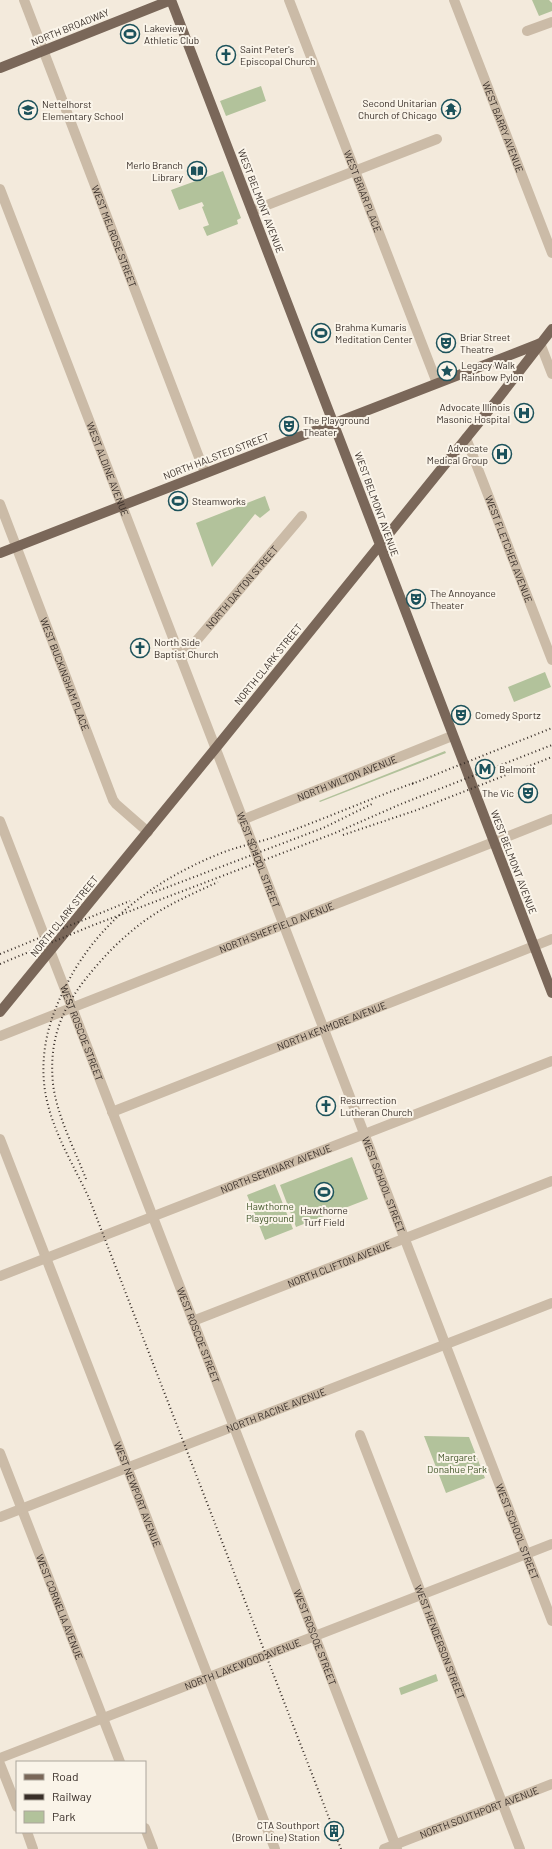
<svg xmlns="http://www.w3.org/2000/svg" width="552" height="1849" font-family="Barlow,sans-serif">
<style>
.green{fill:#b2c29b}
.lines{fill:none;stroke-linecap:round;stroke-linejoin:round}
.minor{stroke:#cbbba7;stroke-width:10}
.major{stroke:#7a6759;stroke-width:10}
.rail{stroke:#382e28;stroke-width:2;stroke-dasharray:1 3;stroke-linecap:butt}
.labels{text-anchor:middle;dominant-baseline:central;stroke-width:4;stroke-linejoin:round;paint-order:stroke}
.street-label{font-size:10px;fill:#382e28;stroke:#faf4e9}
.poi-label{font-size:10px;fill:#382e28;stroke:#faf4e9;text-anchor:start}
.park-label{font-size:10px;fill:#43572b;stroke:#faf4e9}
</style>
<rect width="100%" height="100%" fill="#f3eadc"/>
<path class="green" d="M532,0H549L552,3V11L539,16Z
M261,86L266,101L226,116L220,101Z
M223,171L241,218L237,220L238,224L207,236L203,227L209,225L202,207L204,206L202,202L179,210L171,190Z
M265,496L270,510L260,518L255,514L212,567L196,523Z
M545,672L551,687L514,702L508,687Z
M445,751L446,753L320,802L319,801Z
M352,1157L368,1199L296,1227L280,1185Z
M275,1184L293,1229L265,1240L247,1195Z
M424,1436L469,1437L485,1478L446,1493Z
M436,1674L438,1681L401,1695L399,1688Z"/>
<g class="lines">
<g class="minor">
<path id="s1" d="M24,0L205,473"/>
<path id="s2" d="M289,0L437,383"/>
<path id="s3" d="M454,0L552,253"/>
<path d="M527,31L552,22"/>
<path id="s4" d="M0,189L552,1621"/>
<path d="M252,211L437,139"/>
<path d="M540,343L552,374"/>
<path id="s5" d="M466,438L552,660"/>
<path id="s6" d="M0,504L113,800L116,804L148,832"/>
<path id="s7" d="M181,659L302,516"/>
<path id="s8" d="M242,820L452,736"/>
<path id="s9" d="M0,821L397,1849"/>
<path id="s10" d="M0,1036L552,819"/>
<path id="s11" d="M112,1112L552,939"/>
<path id="s12" d="M0,1139L275,1849"/>
<path id="s13" d="M0,1276L552,1061"/>
<path id="s14" d="M193,1321L552,1181"/>
<path id="s15" d="M360,1435L520,1849"/>
<path id="s16" d="M0,1453L120,1762"/>
<path id="s17" d="M0,1517L552,1303"/>
<path id="s18" d="M0,1758L552,1544"/>
<path d="M0,1764L17,1807"/>
<path d="M145,1828L153,1849"/>
<path d="M27,1832L33,1849"/>
<path id="s19" d="M384,1849L552,1784"/>
</g>
<path class="major" d="M171,0L552,993
M0,68L171,0
M0,553L541,343
M0,1012L215,749L497,400L552,329"/>
<path class="rail" d="M412,784L552,728
M343,835L417,810L552,757
M152,893L323,828L372,804
M0,954L130,901
M0,964L91,926L335,833L401,804L552,745
M86,1179C74,1148 57,1116 53,1084C48,1033 66,1000 99,963C112,948 127,934 143,922C166,905 192,894 218,882
M341,1849L89,1198C73,1164 51,1129 45,1091C40,1057 47,1025 62,994C93,926 150,882 219,854C238,846 258,843 277,836C324,819 370,799 416,782"/>
</g>
<defs>
<symbol id="stadium-ring" viewBox="-11 -11 22 22"><circle r="9.5" fill="#faf4e9" stroke="#1c525b" stroke-width="1.5"/><path d="M0-5a6.5 5 0 1 0 0 10a6.5 5 0 1 0 0-10ZM-3.5-1.8h7v3.6h-7Z" fill="#1c525b"/></symbol>
<symbol id="church-ring" viewBox="-11 -11 22 22"><circle r="9.5" fill="#faf4e9" stroke="#1c525b" stroke-width="1.5"/><path d="M-1.2-6h2.4v3.5h3.3v2.4h-3.3V6h-2.4V-.1h-3.3v-2.4h3.3Z" fill="#1c525b"/></symbol>
<symbol id="temple-ring" viewBox="-11 -11 22 22"><circle r="9.5" fill="#faf4e9" stroke="#1c525b" stroke-width="1.5"/><path d="M0-6L5-2H3V0L6.5 2.5H4V6H1.5V3h-3V6H-4V2.5H-6.5L-3 0V-2H-5Z" fill="#1c525b"/></symbol>
<symbol id="school-ring" viewBox="-11 -11 22 22"><circle r="9.5" fill="#faf4e9" stroke="#1c525b" stroke-width="1.5"/><path d="M0-5L7-2L0 1L-7-2ZM-4 1L0 2.5L4 1V4Q0 6-4 4Z" fill="#1c525b"/></symbol>
<symbol id="library-ring" viewBox="-11 -11 22 22"><circle r="9.5" fill="#faf4e9" stroke="#1c525b" stroke-width="1.5"/><path d="M-6-4Q-3-5.5-.7-3.5V5Q-3 3-6 4ZM6-4Q3-5.5 .7-3.5V5Q3 3 6 4Z" fill="#1c525b"/></symbol>
<symbol id="theatre-ring" viewBox="-11 -11 22 22"><circle r="9.5" fill="#faf4e9" stroke="#1c525b" stroke-width="1.5"/><path d="M-5-5.5Q0-4 5-5.5V0Q5 5 0 6Q-5 5-5 0ZM-3.3-2.5H-1v1.5H-3.3ZM1-2.5H3.3v1.5H1ZM-2.8 1Q0 5.5 2.8 1Z" fill="#1c525b"/></symbol>
<symbol id="sight-ring" viewBox="-11 -11 22 22"><circle r="9.5" fill="#faf4e9" stroke="#1c525b" stroke-width="1.5"/><path d="M0-6L1.8-2.2L6-1.7L2.9 1.2L3.7 5.4L0 3.3L-3.7 5.4L-2.9 1.2L-6-1.7L-1.8-2.2Z" fill="#1c525b"/></symbol>
<symbol id="hospital-ring" viewBox="-11 -11 22 22"><circle r="9.5" fill="#faf4e9" stroke="#1c525b" stroke-width="1.5"/><path d="M-5-5h3v3.5h4V-5h3V5h-3V1.5h-4V5h-3Z" fill="#1c525b"/></symbol>
<symbol id="metro-ring" viewBox="-11 -11 22 22"><circle r="9.5" fill="#faf4e9" stroke="#1c525b" stroke-width="1.5"/><path d="M-5.5 5V-5H-3L0 0L3-5H5.5V5H3V-.5L0 4L-3-.5V5Z" fill="#1c525b"/></symbol>
<symbol id="building-ring" viewBox="-11 -11 22 22"><circle r="9.5" fill="#faf4e9" stroke="#1c525b" stroke-width="1.5"/><path d="M-4-6H4V6H1V3H-1V6H-4ZM-2.5-4.3h1.7v1.8h-1.7ZM.8-4.3h1.7v1.8H.8ZM-2.5-1h1.7V.8h-1.7ZM.8-1h1.7V.8H.8Z" fill="#1c525b"/></symbol>
</defs>
<g fill-rule="evenodd">
<use href="#stadium-ring" x="119" y="23" width="22" height="22"/>
<use href="#church-ring" x="215" y="44" width="22" height="22"/>
<use href="#temple-ring" x="440" y="98" width="22" height="22"/>
<use href="#school-ring" x="17" y="99" width="22" height="22"/>
<use href="#library-ring" x="186" y="160" width="22" height="22"/>
<use href="#stadium-ring" x="310" y="322" width="22" height="22"/>
<use href="#theatre-ring" x="435" y="332" width="22" height="22"/>
<use href="#sight-ring" x="436" y="360" width="22" height="22"/>
<use href="#hospital-ring" x="513" y="402" width="22" height="22"/>
<use href="#theatre-ring" x="278" y="415" width="22" height="22"/>
<use href="#hospital-ring" x="491" y="443" width="22" height="22"/>
<use href="#stadium-ring" x="167" y="490" width="22" height="22"/>
<use href="#theatre-ring" x="405" y="588" width="22" height="22"/>
<use href="#church-ring" x="129" y="637" width="22" height="22"/>
<use href="#theatre-ring" x="450" y="704" width="22" height="22"/>
<use href="#metro-ring" x="474" y="758" width="22" height="22"/>
<use href="#theatre-ring" x="517" y="782" width="22" height="22"/>
<use href="#church-ring" x="315" y="1095" width="22" height="22"/>
<use href="#stadium-ring" x="313" y="1181" width="22" height="22"/>
<use href="#building-ring" x="323" y="1820" width="22" height="22"/>
</g>
<g class="labels">
<g class="street-label">
<text transform="translate(70 27) rotate(-22)">NORTH BROADWAY</text>
<text stroke="none"><textPath href="#s3" startOffset="136">WEST BARRY AVENUE</textPath></text>
<text stroke="none"><textPath href="#s2" startOffset="205">WEST BRIAR PLACE</textPath></text>
<text transform="translate(261 201) rotate(69)">WEST BELMONT AVENUE</text>
<text stroke="none"><textPath href="#s1" startOffset="253">WEST MELROSE STREET</textPath></text>
<text transform="translate(216 456) rotate(-21)">NORTH HALSTED STREET</text>
<text stroke="none"><textPath href="#s4" startOffset="300">WEST ALDINE AVENUE</textPath></text>
<text transform="translate(377 504) rotate(70)">WEST BELMONT AVENUE</text>
<text stroke="none"><textPath href="#s5" startOffset="119">WEST FLETCHER AVENUE</textPath></text>
<text stroke="none"><textPath href="#s7" startOffset="94">NORTH DAYTON STREET</textPath></text>
<text transform="translate(268 664) rotate(-51)">NORTH CLARK STREET</text>
<text stroke="none"><textPath href="#s6" startOffset="182">WEST BUCKINGHAM PLACE</textPath></text>
<text stroke="none"><textPath href="#s8" startOffset="113">NORTH WILTON AVENUE</textPath></text>
<text stroke="none"><textPath href="#s4" startOffset="719">WEST SCHOOL STREET</textPath></text>
<text transform="translate(514 862) rotate(69)">WEST BELMONT AVENUE</text>
<text transform="translate(64 916) rotate(-51)">NORTH CLARK STREET</text>
<text stroke="none"><textPath href="#s10" startOffset="297">NORTH SHEFFIELD AVENUE</textPath></text>
<text stroke="none"><textPath href="#s11" startOffset="236">NORTH KENMORE AVENUE</textPath></text>
<text stroke="none"><textPath href="#s9" startOffset="227">WEST ROSCOE STREET</textPath></text>
<text stroke="none"><textPath href="#s13" startOffset="296">NORTH SEMINARY AVENUE</textPath></text>
<text stroke="none"><textPath href="#s4" startOffset="1067">WEST SCHOOL STREET</textPath></text>
<text stroke="none"><textPath href="#s14" startOffset="157">NORTH CLIFTON AVENUE</textPath></text>
<text stroke="none"><textPath href="#s9" startOffset="551">WEST ROSCOE STREET</textPath></text>
<text stroke="none"><textPath href="#s17" startOffset="296">NORTH RACINE AVENUE</textPath></text>
<text stroke="none"><textPath href="#s12" startOffset="381">WEST NEWPORT AVENUE</textPath></text>
<text stroke="none"><textPath href="#s4" startOffset="1439">WEST SCHOOL STREET</textPath></text>
<text stroke="none"><textPath href="#s16" startOffset="165">WEST CORNELIA AVENUE</textPath></text>
<text stroke="none"><textPath href="#s9" startOffset="875">WEST ROSCOE STREET</textPath></text>
<text stroke="none"><textPath href="#s15" startOffset="222">WEST HENDERSON STREET</textPath></text>
<text stroke="none"><textPath href="#s18" startOffset="260">NORTH LAKEWOOD AVENUE</textPath></text>
<text stroke="none"><textPath href="#s19" startOffset="102">NORTH SOUTHPORT AVENUE</textPath></text>
</g>
<g class="poi-label">
<text x="144" y="28">Lakeview<tspan x="144" dy="12">Athletic Club</tspan></text>
<text x="240" y="49">Saint Peter's<tspan x="240" dy="12">Episcopal Church</tspan></text>
<text x="437" y="103" text-anchor="end">Second Unitarian<tspan x="437" dy="12">Church of Chicago</tspan></text>
<text x="42" y="104">Nettelhorst<tspan x="42" dy="12">Elementary School</tspan></text>
<text x="183" y="165" text-anchor="end">Merlo Branch<tspan x="183" dy="12">Library</tspan></text>
<text x="335" y="327">Brahma Kumaris<tspan x="335" dy="12">Meditation Center</tspan></text>
<text x="460" y="337">Briar Street<tspan x="460" dy="12">Theatre</tspan></text>
<text x="461" y="365">Legacy Walk<tspan x="461" dy="12">Rainbow Pylon</tspan></text>
<text x="510" y="407" text-anchor="end">Advocate Illinois<tspan x="510" dy="12">Masonic Hospital</tspan></text>
<text x="303" y="420">The Playground<tspan x="303" dy="12">Theater</tspan></text>
<text x="488" y="448" text-anchor="end">Advocate<tspan x="488" dy="12">Medical Group</tspan></text>
<text x="192" y="501">Steamworks</text>
<text x="430" y="593">The Annoyance<tspan x="430" dy="12">Theater</tspan></text>
<text x="154" y="642">North Side<tspan x="154" dy="12">Baptist Church</tspan></text>
<text x="475" y="715">Comedy Sportz</text>
<text x="499" y="769">Belmont</text>
<text x="514" y="793" text-anchor="end">The Vic</text>
<text x="340" y="1100">Resurrection<tspan x="340" dy="12">Lutheran Church</tspan></text>
<text x="324" y="1210" text-anchor="middle">Hawthorne<tspan x="324" dy="12">Turf Field</tspan></text>
<text x="320" y="1825" text-anchor="end">CTA Southport<tspan x="320" dy="12">(Brown Line) Station</tspan></text>
</g>
<g class="park-label">
<text x="270" y="1206">Hawthorne<tspan x="270" dy="12">Playground</tspan></text>
<text x="457" y="1457">Margaret<tspan x="457" dy="12">Donahue Park</tspan></text>
</g>
</g>
<rect x="16" y="1761" width="130" height="72" fill="#faf4e9" stroke="#aca59c"/>
<rect x="24" y="1774" width="20" height="6" fill="#7a6759" stroke="#aca59c"/>
<text x="52" y="1781" font-size="12" fill="#382e28">Road</text>
<rect x="24" y="1794" width="20" height="6" fill="#382e28" stroke="#aca59c"/>
<text x="52" y="1801" font-size="12" fill="#382e28">Railway</text>
<rect x="24" y="1811" width="20" height="12" fill="#b2c29b" stroke="#aca59c"/>
<text x="52" y="1821" font-size="12" fill="#382e28">Park</text>
</svg>
